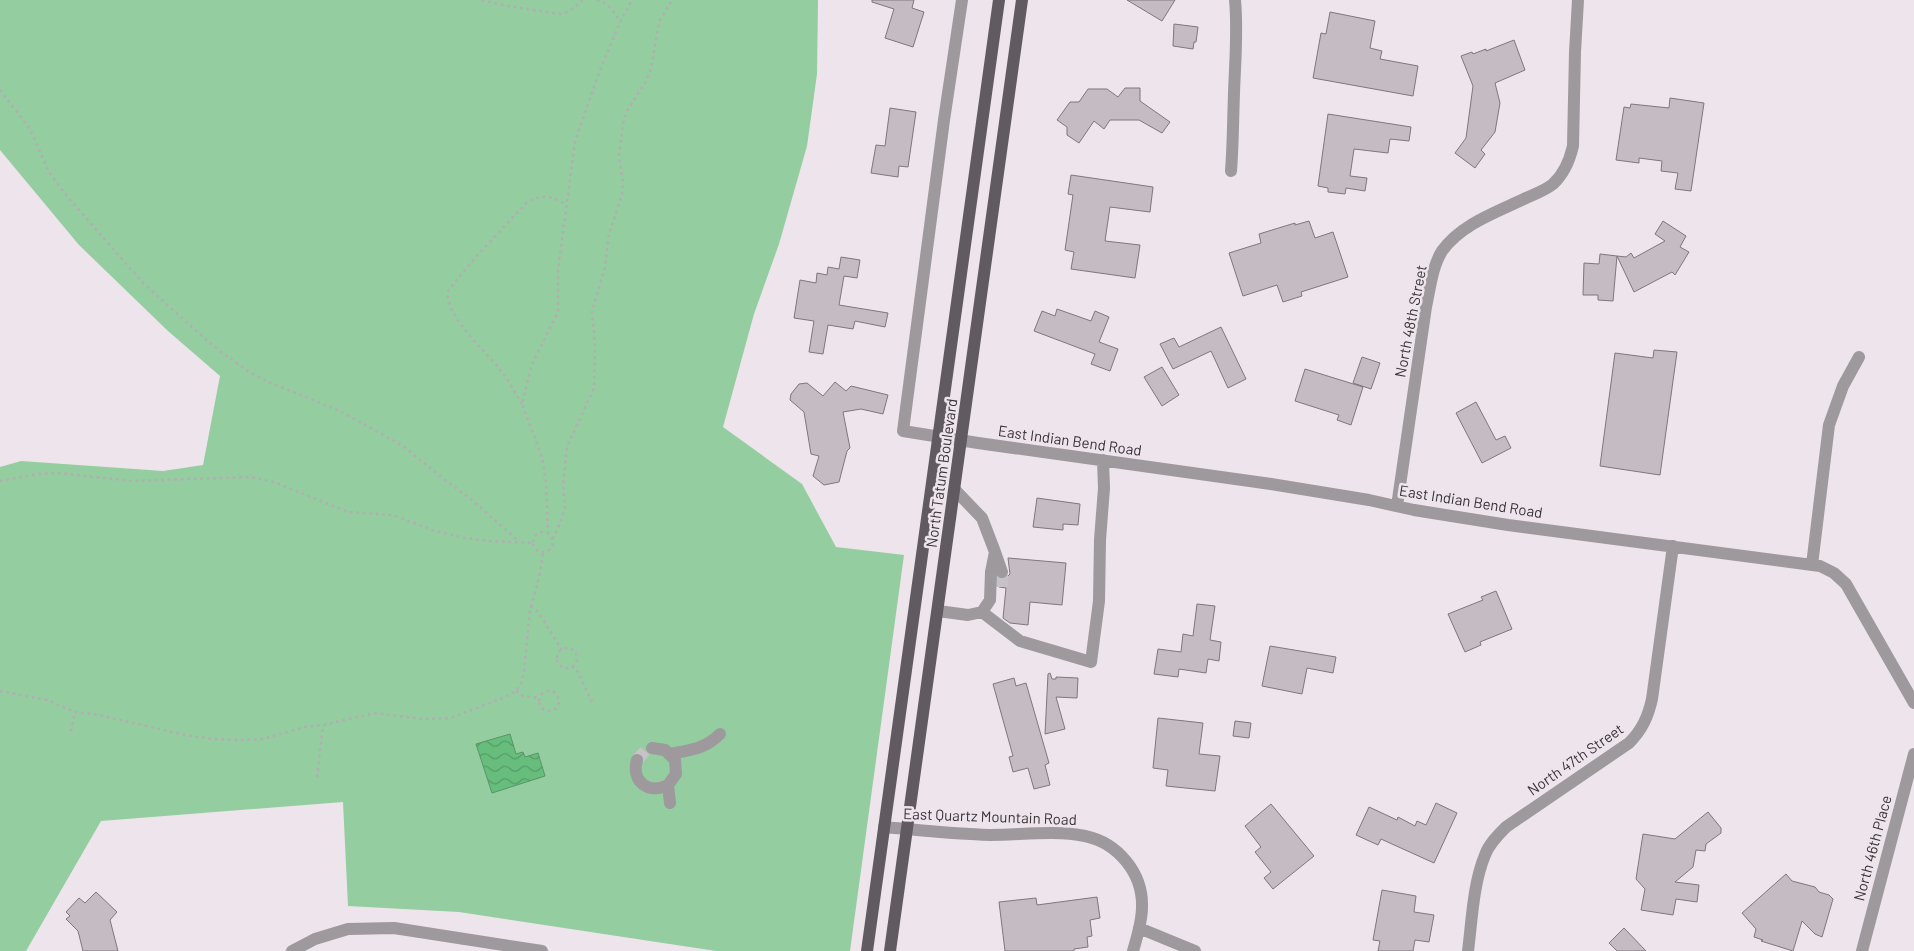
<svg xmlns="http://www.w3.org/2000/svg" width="1914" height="951" font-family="Barlow,sans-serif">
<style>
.grass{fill:#94cd9f}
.water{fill:url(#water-waves);stroke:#599467}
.building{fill:#c5bcc3;stroke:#7f777d}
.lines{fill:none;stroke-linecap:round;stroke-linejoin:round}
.minor-tunnel{stroke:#c9c1c8;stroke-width:12;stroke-dasharray:12 6;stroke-linecap:butt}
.path{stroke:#b4acb3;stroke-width:2.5;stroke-dasharray:2.5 4;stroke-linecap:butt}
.minor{stroke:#9d999d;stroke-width:12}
.major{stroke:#615a60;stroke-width:12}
.labels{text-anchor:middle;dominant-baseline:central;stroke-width:5;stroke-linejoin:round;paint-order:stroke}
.street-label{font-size:15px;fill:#373336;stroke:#ede4ec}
</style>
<defs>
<pattern id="water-waves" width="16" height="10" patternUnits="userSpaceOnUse" patternTransform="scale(1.25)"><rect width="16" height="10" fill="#67be7c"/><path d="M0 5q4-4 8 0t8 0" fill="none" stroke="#569b66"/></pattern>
</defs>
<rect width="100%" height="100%" fill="#ede4ec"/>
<path class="grass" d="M0,0H818L817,74L807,146L779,244L754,314L723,427L802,484L836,547L904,555L850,951H716L459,912L348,906L343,802L101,821L26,951H0V467L21,461L163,471L203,465L220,376L168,331L79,245L0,150Z"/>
<path class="water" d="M510,734L516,754L523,752L525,757L538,753L545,776L492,793L476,744Z"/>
<path class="building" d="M872,0H914L912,8L924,12L913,47L885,38L894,9L872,2Z
M1127,0H1175L1162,21Z
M1330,12L1375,21L1370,48L1382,51L1380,59L1418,66L1413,96L1313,78L1321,33L1326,34Z
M1174,24L1198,27L1196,42H1194L1193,49L1173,46Z
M1514,40L1525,70L1495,83L1500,103L1495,132L1481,150L1485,154L1475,168L1455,153L1466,138L1473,86L1461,56L1472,52L1473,54L1486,49V51Z
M1125,88H1140V101L1170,122L1162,133L1139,120H1110L1104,129L1094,121L1079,143L1067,135V127L1057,120L1070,102H1079L1088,89H1107L1118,97Z
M1670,98L1704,103L1691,191L1675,189L1678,173L1661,171L1662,161L1639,158V163L1616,160L1624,107L1630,108L1631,104L1669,108Z
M890,108L916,112L908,167L899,166L898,177L871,173L876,145L885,146Z
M1328,114L1411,127L1409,141L1390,139L1388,153L1354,149L1350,176L1367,178L1365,191L1346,188L1345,194L1328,192V188L1318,186Z
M1071,175L1153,187L1150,212L1110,207L1105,241L1140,245L1135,278L1071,269L1074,252L1065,250L1073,195L1068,194Z
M1309,221L1315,238L1333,232L1348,277L1301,292L1302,296L1283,302L1277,285L1243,296L1229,253L1261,243L1259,234L1295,223V225Z
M1663,221L1686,236L1680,247L1689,252L1675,275L1672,272L1634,292L1617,256L1626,257L1631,253L1634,258L1665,241L1655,234Z
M1600,254L1617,256L1613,301L1598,300V295H1583L1584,263L1599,264Z
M841,257L860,260L857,278L844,276L839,305L888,313L885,327L855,321L853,329L828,325L823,354L809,352L814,321L794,318L800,280L816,283L817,273L827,275L828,267L839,269Z
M1057,309L1091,321L1095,311L1109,317L1099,342L1118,349L1110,371L1091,364L1095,354L1034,331L1042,311L1055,316Z
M1221,327L1246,379L1228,388L1211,351L1173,369L1160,344L1174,338L1179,347Z
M1654,350L1677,352L1660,475L1600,466L1615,353L1653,358Z
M1362,357L1380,363L1371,389L1353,383Z
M1162,367L1179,395L1162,406L1144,377Z
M1305,369L1363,387L1351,425L1337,420L1339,415L1295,401Z
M835,382L846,391L851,386L888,395L883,414L861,409L843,412L850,448L847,451L839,482L824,485L813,476L819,456L811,454L804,412L790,400L791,394L799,384L807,383L823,396Z
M1476,402L1496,440L1505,436L1511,448L1482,463L1456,413Z
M1037,498L1080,504L1078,525L1063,524V530L1033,527Z
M1008,558L1066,563L1062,605L1030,602L1028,625L1010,623L1003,618L1006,588L999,587V579H1005L1010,574Z
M1496,591L1512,629L1480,642L1481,645L1465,652L1448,614L1483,600L1481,597Z
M1197,604L1215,606L1210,640L1221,642L1219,661L1208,659L1206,673L1179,669L1178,677L1154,674L1158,649L1181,652L1183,634L1193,636Z
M1270,646L1336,657L1333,673L1307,668L1302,694L1262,686Z
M1050,673L1052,679H1056V677L1078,678L1077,698L1056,697L1065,729L1045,734L1048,674Z
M1014,678L1016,686L1026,683L1049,763L1045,765L1050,785L1034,789L1028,768L1013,772L1009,757L1013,756L993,684Z
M1158,718L1203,723L1199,754L1220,756L1215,791L1166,786L1168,770L1153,768Z
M1235,721L1251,723L1249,738L1233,736Z
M1436,803L1457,813L1434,863L1381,839L1378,845L1356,835L1369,807L1397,820L1398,817L1415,826L1417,821L1426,825Z
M1271,804L1314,856L1273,889L1264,878L1271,872L1255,852L1261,847L1245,826Z
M1708,812L1721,828V833L1706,844L1705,851L1696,850L1693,867L1675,882L1699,885L1697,902L1676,899L1673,915L1641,910L1645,889L1636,879L1643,834L1675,839Z
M1786,874L1792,881L1815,887L1819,892L1829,895L1833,899L1822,937L1815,934L1802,921L1793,951L1761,941L1763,940L1754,937L1756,929L1742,913Z
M1382,890L1416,896L1414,912L1434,915L1429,942L1415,940L1413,951H1378L1380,941L1373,940Z
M96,892L117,912L110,920L118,951H83L78,931L66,919L70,916L66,912L79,898L85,903Z
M1097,897L1100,918L1090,920L1092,936L1087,937L1088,947L1074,949V951H1005L999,902L1036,898L1037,905Z
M1624,928L1646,951H1617L1609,943Z"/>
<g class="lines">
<path class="minor-tunnel" d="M1002,587V572
M637,760L646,750L652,748"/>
<path class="path" d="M482,0L507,6L561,14L568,12L583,0
M597,0C609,4 614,11 620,22
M0,90L30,129L49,172L66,195L142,282L212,345L246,370L268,382L340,411L403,446L440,476L472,500L515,538L516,542
M522,404C515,393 509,381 501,371C487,352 444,316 448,291L474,259L528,201C546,194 550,196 567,205
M0,481L38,474L60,473L131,481L250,477L274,482L348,512L393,515L432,530L465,538L488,541L533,543
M533 542a10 10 0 1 1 20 0a10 10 0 1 1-20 0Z
M548,534L546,482L542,457L522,404L532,364L558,312V270L575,141L600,70L620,22L632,0
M553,539L561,521L565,506L563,484L567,447L594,388L595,345L592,311L605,267L609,234L622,195L623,183L619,155L623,124L627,111L645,83L651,69L659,22L672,0
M531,606L538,612L562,650
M557 658a10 10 0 1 1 20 0a10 10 0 1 1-20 0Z
M572,666L578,672L593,704
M0,691L47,700L75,712L94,714L185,735L213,739L240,740L263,739L305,727L323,725L375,713L423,719L450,718L503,698L516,691L521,684L524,671L530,610L540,574L543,552
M516,691L523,696L540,698
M539 701a10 10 0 1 1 20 0a10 10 0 1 1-20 0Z
M71,731L75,712
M317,777L323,725"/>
<path class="minor" d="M962,0L944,120L903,431L978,443L1271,484L1369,500L1414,510L1508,525L1820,566L1834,573L1846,584L1914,703
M1231,171C1233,145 1233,120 1234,93C1235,62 1238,31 1235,0
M1397,506L1426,307C1430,289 1432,267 1442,251C1461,224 1497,212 1526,198C1535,194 1546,190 1553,184C1564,174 1570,159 1573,146L1575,52L1578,0
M995,552L1002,572
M1812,565L1829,425L1843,386L1859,357
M938,611L968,615L982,612L990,600L991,572L995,552L982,518L955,490
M982,612L1020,641L1091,662L1099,601L1100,540L1104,488L1103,460
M670,754C691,750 705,749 720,734
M637,760C631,781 648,795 668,785L676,774L675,760L665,750L652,748
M668,785L670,803
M884,827C919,830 955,834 990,835C1021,835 1054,830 1085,836C1118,843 1143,873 1142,907C1142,922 1137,937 1133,951
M1139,928L1195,951
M292,951L315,939L348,929L394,928L542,951
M1468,951C1472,920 1473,884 1485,855C1489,844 1498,835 1506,827L1629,743C1642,730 1648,717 1652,699L1673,546
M1862,951L1914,754"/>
<path class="major" d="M867,951L999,0
M890,951L1022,0"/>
</g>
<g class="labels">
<g class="street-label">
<text transform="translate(1410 321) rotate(-79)">North 48th Street</text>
<text transform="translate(1070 440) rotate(8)">East Indian Bend Road</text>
<text transform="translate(941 473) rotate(-82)">North Tatum Boulevard</text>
<text transform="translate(1471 501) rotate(9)">East Indian Bend Road</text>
<text transform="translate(1575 759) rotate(-35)">North 47th Street</text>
<text transform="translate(990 816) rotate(2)">East Quartz Mountain Road</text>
<text transform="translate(1872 848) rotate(-75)">North 46th Place</text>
</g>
</g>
</svg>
